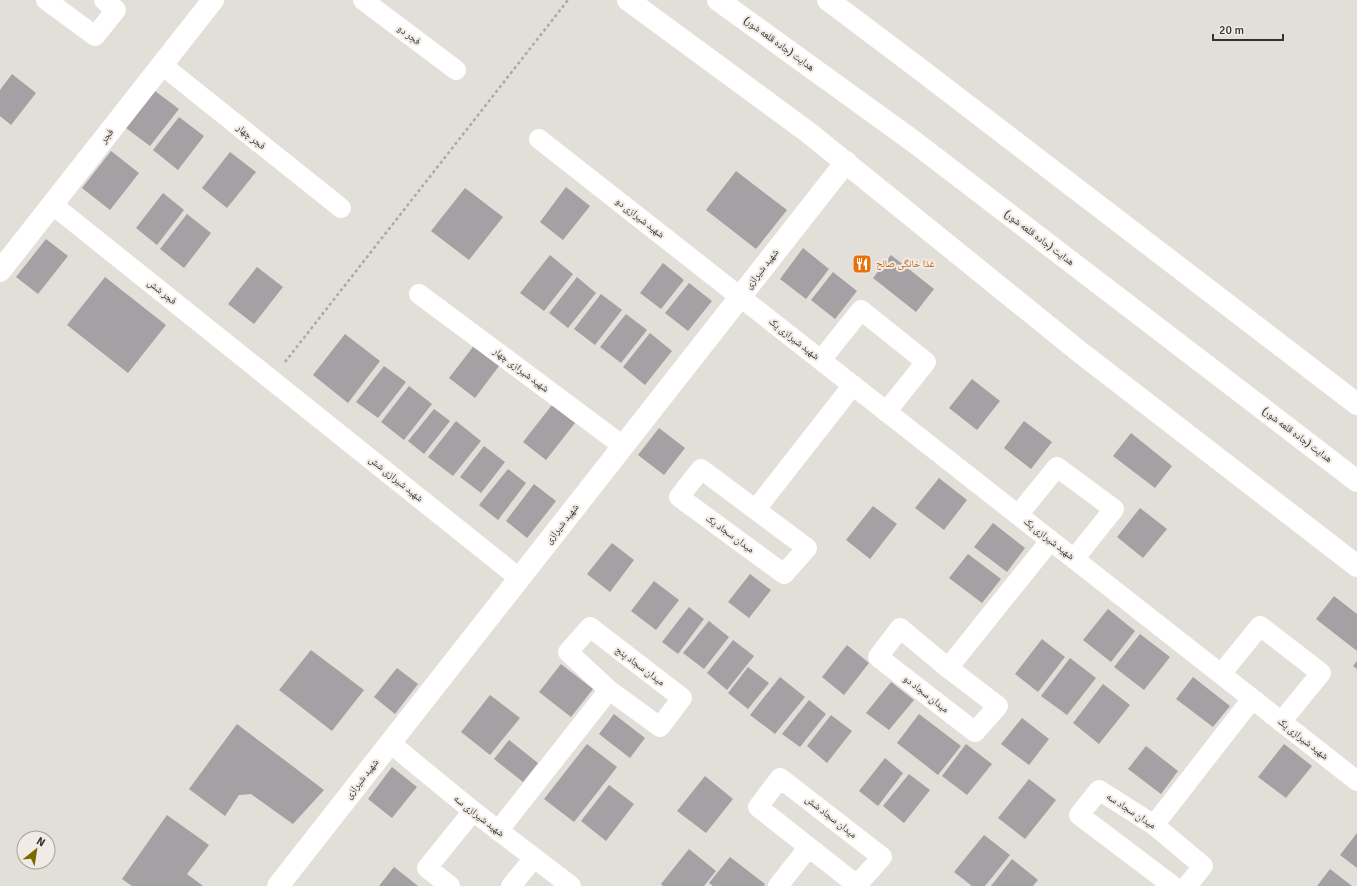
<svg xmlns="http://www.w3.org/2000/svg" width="1357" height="886" font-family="Signika,'Noto Naskh Arabic',sans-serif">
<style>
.building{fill:#a5a0a4}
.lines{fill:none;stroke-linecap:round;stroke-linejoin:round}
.path{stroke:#aca9a4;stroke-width:2.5;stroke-dasharray:3 3;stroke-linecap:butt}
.street{stroke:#fff;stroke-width:20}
.secondary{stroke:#fff;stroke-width:22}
.labels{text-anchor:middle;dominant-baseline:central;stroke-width:4;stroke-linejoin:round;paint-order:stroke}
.street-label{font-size:10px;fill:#343230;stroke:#f0ebe5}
.food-label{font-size:10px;fill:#c56008;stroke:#f0ebe5;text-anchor:start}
</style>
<rect width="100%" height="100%" fill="#e2ded8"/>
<path class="building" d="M12,74L36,93L11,125L0,116V90Z
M155,91L179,109L150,146L126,128Z
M179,117L204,136L178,170L153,150Z
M111,151L139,173L110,210L82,188Z
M230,152L256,172L227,208L202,188Z
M736,171L787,210L756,249L706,210Z
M566,187L590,206L563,240L540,222Z
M465,188L503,217L469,260L431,231Z
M163,193L184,210L157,245L136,228Z
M187,214L211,233L184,268L160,249Z
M46,239L68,256L38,294L16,277Z
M803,248L829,269L806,299L780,279Z
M550,255L573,274L544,311L520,293Z
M891,255L934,289L916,312L873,278Z
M663,263L684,280L661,309L640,293Z
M257,267L283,287L254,324L228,304Z
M833,272L857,291L835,319L811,300Z
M105,277L166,325L128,373L67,325Z
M577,277L596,293L568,328L549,313Z
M689,283L712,301L688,331L665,313Z
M601,294L622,310L595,345L574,329Z
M626,314L647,330L621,363L600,347Z
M650,333L672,351L645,385L623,367Z
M345,334L380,361L348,403L313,375Z
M476,343L502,362L475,398L449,378Z
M384,366L406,382L378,418L356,402Z
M972,379L1000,401L977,430L949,408Z
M409,386L432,404L404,440L381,422Z
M552,405L575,423L546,460L523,442Z
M434,409L450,421L424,454L408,441Z
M456,421L481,441L453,476L428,457Z
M1024,421L1052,442L1031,469L1004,448Z
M659,428L685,448L664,475L638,455Z
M1131,433L1172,466L1155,488L1113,456Z
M484,446L505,462L481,493L460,477Z
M508,469L526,483L498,520L479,505Z
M939,478L967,500L944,530L915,508Z
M534,484L556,501L527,538L506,521Z
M873,506L897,524L870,559L846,540Z
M1140,508L1167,529L1143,558L1117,537Z
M993,523L1025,548L1007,572L974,547Z
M612,543L634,560L610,592L587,574Z
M968,554L1001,579L982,603L949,578Z
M750,574L771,590L749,618L728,602Z
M654,581L679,600L656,630L631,611Z
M1334,596L1357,614V651L1316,619Z
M689,607L704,619L678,654L662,642Z
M1108,609L1135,631L1111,662L1083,640Z
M709,621L729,637L704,669L683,653Z
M1140,634L1170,657L1144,690L1114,667Z
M1042,639L1065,657L1038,692L1015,674Z
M733,640L754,656L727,690L707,673Z
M847,645L869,663L844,695L822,677Z
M311,650L364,690L332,731L279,690Z
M1070,658L1096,678L1067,715L1041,696Z
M1357,661V669L1353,666Z
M561,664L593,689L571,717L539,692Z
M748,667L769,683L748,709L728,693Z
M397,668L418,684L395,714L374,697Z
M780,677L805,697L775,734L750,715Z
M1193,677L1230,706L1213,727L1176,699Z
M891,682L914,700L889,730L866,713Z
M1103,684L1130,705L1099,744L1073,723Z
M490,695L520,718L490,755L461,732Z
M809,700L826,714L800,747L782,734Z
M614,714L645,738L630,758L599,734Z
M919,714L961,746L938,775L897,743Z
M831,715L852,731L827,763L807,746Z
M1022,718L1049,739L1029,765L1001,744Z
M237,724L324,790L293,824L251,794L239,795L225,816L189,789Z
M509,740L538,763L523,782L494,759Z
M587,744L617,767L574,822L544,799Z
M966,744L992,764L967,795L942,776Z
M1284,744L1312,766L1286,798L1258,777Z
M1146,746L1178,771L1161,794L1128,769Z
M885,758L903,773L878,806L859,791Z
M392,767L417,787L392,818L368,799Z
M909,774L930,790L904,823L883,806Z
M705,776L733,799L706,833L677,811Z
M1029,779L1056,800L1025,839L998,818Z
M609,785L634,804L606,841L581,821Z
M167,815L209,845L187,874L203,886H132L122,879Z
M1357,833V868L1340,855Z
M984,835L1010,855L985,886H972L954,872Z
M689,849L716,871L704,886H663L661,884Z
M730,857L765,884L764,886H713L709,883Z
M1012,859L1038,880L1033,886H991Z
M394,867L418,886H379Z
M1330,869L1352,886H1317Z"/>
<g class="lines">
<path class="path" d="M285,362L568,0"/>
<path class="street" d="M46,0L95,36L116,10L104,0
M363,0L456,70
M162,65L341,208
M539,139L1357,781
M53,205L519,578
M419,294L623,446
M821,360L861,310L926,362L886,412
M701,469L807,548L784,574L679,497Z
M756,509L853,385
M1018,515L1057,467L1114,509L1074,559
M590,627L682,698L660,727L609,690L568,652Z
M900,628L948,668L998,706L975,732L878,657Z
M948,668L1050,541
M1221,674L1260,626L1321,673L1281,722
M390,743L473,811L571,886
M780,778L882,857L857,885L758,807Z
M1154,825L1252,699
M498,831L609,690
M450,886L427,868L473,811
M511,886L534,858
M778,886L808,848
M1173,886L1079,815L1099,790L1154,825L1203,866L1187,886"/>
<path class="secondary" d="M628,0L809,133L1081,353L1357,566
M718,0L913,141L1357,481
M828,0L921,70L1357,404
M0,271L213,0
M278,886L846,162"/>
</g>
<defs>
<symbol id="restaurant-square" viewBox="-11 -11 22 22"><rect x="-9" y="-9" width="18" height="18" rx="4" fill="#e8710a" stroke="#f0ebe5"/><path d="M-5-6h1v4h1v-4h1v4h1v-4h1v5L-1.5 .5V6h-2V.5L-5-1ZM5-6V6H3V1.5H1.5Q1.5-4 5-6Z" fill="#fff"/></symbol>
</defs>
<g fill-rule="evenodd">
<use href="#restaurant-square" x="851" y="253" width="22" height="22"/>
</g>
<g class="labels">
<g class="street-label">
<text transform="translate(409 35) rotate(37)">فجر دو</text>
<text transform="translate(779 44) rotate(36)">هدایت (جاده قلعه شور)</text>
<text transform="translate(107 136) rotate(-52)">فجر</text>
<text transform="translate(251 137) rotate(39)">فجر چهار</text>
<text transform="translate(640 218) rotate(38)">شهید شیرازی دو</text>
<text transform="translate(1039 238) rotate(37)">هدایت (جاده قلعه شور)</text>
<text transform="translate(762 269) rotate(-52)">شهید شیرازی</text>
<text transform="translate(162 292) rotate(39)">فجر شش</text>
<text transform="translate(794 339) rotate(38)">شهید شیرازی یک</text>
<text transform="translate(521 370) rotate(37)">شهید شیرازی چهار</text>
<text transform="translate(1297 435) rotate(37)">هدایت (جاده قلعه شور)</text>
<text transform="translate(396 479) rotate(39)">شهید شیرازی شش</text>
<text transform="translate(562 524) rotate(-52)">شهید شیرازی</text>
<text transform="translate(730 534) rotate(36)">میدان سجاد یک</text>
<text transform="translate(1049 539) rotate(38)">شهید شیرازی یک</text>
<text transform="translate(640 666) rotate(37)">میدان سجاد پنج</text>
<text transform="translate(926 694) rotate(38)">میدان سجاد دو</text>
<text transform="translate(1303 739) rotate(38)">شهید شیرازی یک</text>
<text transform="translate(362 779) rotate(-52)">شهید شیرازی</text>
<text transform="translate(1131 811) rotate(33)">میدان سجاد سه</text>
<text transform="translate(479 816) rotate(38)">شهید شیرازی سه</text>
<text transform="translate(831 817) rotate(38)">میدان سجاد شش</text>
</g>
<g class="food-label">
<text x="876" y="264">غذا خانگی صالح</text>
</g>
</g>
<g transform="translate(36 850) rotate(30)"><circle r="19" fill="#f0ebe5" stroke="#a5a19d"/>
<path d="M0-3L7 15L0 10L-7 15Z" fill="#7b6900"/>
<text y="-6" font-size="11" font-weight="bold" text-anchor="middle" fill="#343230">N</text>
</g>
<path d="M1213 34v6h70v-6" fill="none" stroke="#343230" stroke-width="2"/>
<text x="1219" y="34" font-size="12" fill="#343230" stroke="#f0ebe5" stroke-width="3" paint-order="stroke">20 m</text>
</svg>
